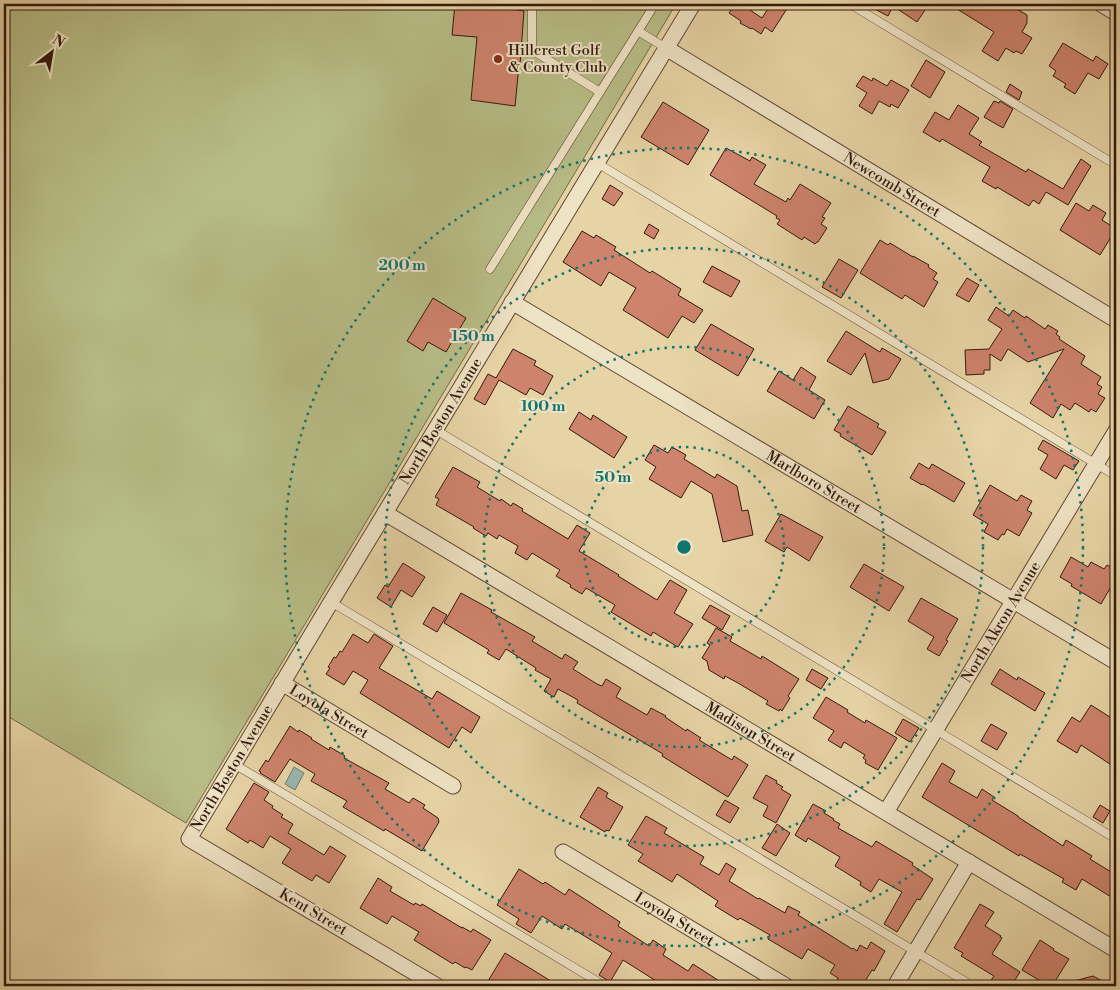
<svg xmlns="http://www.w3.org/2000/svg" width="1120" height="990" font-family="'Libre Bodoni',serif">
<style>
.green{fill:#b7bc86;stroke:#756a4a}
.water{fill:#98b7ae;stroke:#70786e}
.building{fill:#ce836c;stroke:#33190d}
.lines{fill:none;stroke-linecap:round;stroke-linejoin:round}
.service-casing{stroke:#604833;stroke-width:9}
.minor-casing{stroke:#604833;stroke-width:17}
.service{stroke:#efe3c5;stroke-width:8}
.minor{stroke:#efe3c5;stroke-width:15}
.ring{fill:none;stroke:#0f766e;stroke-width:2.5;stroke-dasharray:2.5 5}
.poi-dot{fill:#8f2418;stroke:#efe3c5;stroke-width:2}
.labels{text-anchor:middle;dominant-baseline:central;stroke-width:4;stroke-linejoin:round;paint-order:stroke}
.poi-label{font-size:15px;fill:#33190d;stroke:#efe3c5;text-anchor:start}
.street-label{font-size:15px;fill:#33190d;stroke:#efe3c5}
.centre{fill:#0f766e;stroke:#efe3c5;stroke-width:2.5}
.ring-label{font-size:15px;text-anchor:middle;font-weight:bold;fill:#0f766e;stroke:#efe3c5;stroke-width:4;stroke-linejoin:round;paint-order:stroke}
</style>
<rect width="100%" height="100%" fill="#e7d4a6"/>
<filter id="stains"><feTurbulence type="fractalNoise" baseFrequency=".004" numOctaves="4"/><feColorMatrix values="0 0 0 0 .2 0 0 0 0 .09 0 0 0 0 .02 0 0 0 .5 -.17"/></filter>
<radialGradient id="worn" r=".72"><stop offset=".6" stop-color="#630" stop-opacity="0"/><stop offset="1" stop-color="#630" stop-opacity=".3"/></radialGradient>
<path class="green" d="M4,4H676L186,823L4,714Z"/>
<path class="water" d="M294,767L304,773L295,790L285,784Z"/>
<path class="building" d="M455,4H512V9L524,11L520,65H519L515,106L471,100L477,37L452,35Z
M735,4H741L762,18L771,4H790L772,32L765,27L761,34L752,28L751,29L740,23L741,21L729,13Z
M865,4H929L917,22L893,6L888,16Z
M949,4H1004L1008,6L1010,5L1027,15V23L1022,32L1032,38L1022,54L1016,51L1014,53L1006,48L998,61L982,51L994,32Z
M1063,43L1093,61L1096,56L1108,64L1099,79L1088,73L1075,94L1064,87L1066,84L1053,76L1056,71L1049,66Z
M926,60L945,72L930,98L911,86Z
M863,76L872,81L873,78L887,86L891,80L909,90L898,108L891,104L890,107L879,101L872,114L859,106L867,93L856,86Z
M1010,84L1022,92L1019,100L1006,92Z
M994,101L999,103L1000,101L1013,109L1003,128L984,117Z
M663,102L709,130L688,165L641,137Z
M958,105L979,118L969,134L982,142L979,145L1026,172L1028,169L1063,189L1081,159L1091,166L1068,205L1046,192L1039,204L1033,200L1029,206L997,187L996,189L982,181L990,167L942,139L940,142L923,132L935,112L949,120Z
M726,148L750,161L752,157L766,165L754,184L786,202L788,198L790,200L800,184L831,203L822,217L825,218L821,224L827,228L818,242H817L815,244L804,237L802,240L777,224L780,220L776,218L777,216L710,175Z
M610,185L623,193L614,206L602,199Z
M1076,203L1089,211L1093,205L1106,213L1102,220L1116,229L1100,255L1060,230Z
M649,224L659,230L654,239L644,233Z
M582,231L594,238L596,235L616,247L614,250L650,273L652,271L681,289L678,295L703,310L694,323L682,316L668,338L623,310L636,288L609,272L601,286L563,262Z
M880,240L888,245L890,243L913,257V256L929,265L928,267L937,273L933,279L938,282L924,307L905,295L902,299L860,273Z
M839,259L858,270L841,298L822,287Z
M712,266L740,281L731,297L703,282Z
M967,278L979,285L969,302L956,295Z
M433,298L466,318L446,352L428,342L423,351L407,341Z
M996,307L1009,316L1013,310L1025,318L1026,316L1045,329L1048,325L1058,331L1056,334L1060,337L1059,339L1085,356L1081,364L1101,377L1097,384L1102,387L1098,394L1105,398L1096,412L1091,409L1089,412L1075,403L1070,410L1061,404L1053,418L1030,403L1064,349L1028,362L1008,349L1001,361L990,354V370H984V374L966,375L965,350L989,349L1002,329L988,320Z
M711,324L754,349L738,376L695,350Z
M846,331L880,352L882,348L901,359L889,379L873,383L865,353L851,375L827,361Z
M513,349L536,361L534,365L553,376L543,395L530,388L526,395L499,380L485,405L474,399L488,374L496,378Z
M801,367L816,377L809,390L825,400L814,419L767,391L779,371L793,380Z
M848,406L879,424L877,427L886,432L872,455L840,436L841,434L834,430Z
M579,412L591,420L593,415L627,437L614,458L569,429Z
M1043,440L1079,461L1073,470L1064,465L1056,479L1040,469L1048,455L1038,449Z
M654,445L668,453L672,447L686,455L684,459L715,478L717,474L737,486L742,511L748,510L753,535L723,542L712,494L691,481L681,498L649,479L656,467L645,460Z
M919,463L929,469L932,464L965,483L954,502L923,484L922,485L910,478Z
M453,467L480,482L477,487L500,501L501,499L511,506L513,503L523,509L522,511L568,539L577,525L590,533L579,551L619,575L618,576L657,600L670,580L687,590L674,613L693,624L678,647L653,632L651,636L611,612L615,605L586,588L582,594L570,587L571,585L556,576L560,570L532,553L527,560L515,553L518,546L499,535L497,539L488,533L486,536L473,528L474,527L436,505L439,499L435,497Z
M990,485L1017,501L1021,495L1032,501L1027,510L1032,513L1019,536L1007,529L1004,535L1002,534L998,540L984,532L988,524L973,515Z
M781,514L823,537L809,561L787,547L784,552L765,541Z
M1071,557L1088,567L1091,562L1104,569L1107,565L1116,570V578L1101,604L1071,586L1072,584L1060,577Z
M403,563L425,577L412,597L401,590L391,607L377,598L385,585L388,587Z
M864,564L904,587L889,611L850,587Z
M461,593L492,610L491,612L535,637L532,641L562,659L565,654L578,662L573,669L597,684L602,686L606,679L621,688L616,697L647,715L651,708L666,716L665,717L686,731L687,729L701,738L699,740L732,760L734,756L748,765L728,797L662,756L663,754L577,703L578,700L558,689L554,697L544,691L551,679L535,670L536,668L506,649L499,660L487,653L489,650L444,623Z
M921,598L958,619L946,640L948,641L939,656L927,649L934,637L908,621Z
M710,605L730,616L722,630L702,618Z
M433,607L447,615L437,632L423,624Z
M716,628L732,637L730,641L761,659L762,656L799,679L788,696L790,698L782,711L780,709L779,711L766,704L768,701L738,683L725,676L724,679L709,670L707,661L702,658L710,645L707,643Z
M353,634L368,643L374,634L393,646L379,668L432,699L437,691L480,717L471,733L462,727L449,748L360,693L368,680L353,671L344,685L326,674L330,668L328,667L334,657L336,658L340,651L342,652Z
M812,669L828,678L821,689L806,680Z
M1000,669L1017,680L1018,677L1045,693L1035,711L991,684Z
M826,697L848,710L847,712L865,723L866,720L897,738L878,770L865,763L866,760L863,758L865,755L844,742L841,748L828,740L834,731L813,718Z
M1091,705L1116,721V768L1081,745L1077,753L1057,741L1072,717L1080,722Z
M903,719L919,728L910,742L895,733Z
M991,724L1007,733L997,750L981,741Z
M290,726L298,732L299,730L312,738L311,739L329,750L330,747L345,756L344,758L389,783L385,789L409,803L413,798L425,805L423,808L438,818L439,822L422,851L385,829L384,831L343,807L347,801L311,781L315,774L290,759L275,782L260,773L261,772L259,771L266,760L268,762Z
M942,763L955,771L949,782L977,798L982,789L994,797L992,800L1018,816V817L1063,846L1066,840L1092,856L1090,859L1116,875V900L1082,879L1076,890L1062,882L1064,879L1020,854L1019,856L922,797Z
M766,775L777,781L776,783L783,787L781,789L791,795L776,823L763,816L768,806L753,798Z
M254,783L269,792L264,800L273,806L272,808L283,815L281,817L293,824L288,833L324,855L330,846L346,856L329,883L316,875L312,881L282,863L291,849L270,836L263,848L250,840L248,843L226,829Z
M598,787L608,793L606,797L623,807L609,831L606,830L605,832L580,817Z
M725,800L739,808L730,823L716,815Z
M813,804L826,811L824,813L834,819L833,820L840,824L838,828L872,847L876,841L913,863L912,865L933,879L920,900L917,899L897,932L884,924L902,892L879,879L871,892L860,885L861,882L835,866L840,857L808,838L806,842L795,835Z
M1100,805L1110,811L1103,823L1093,817Z
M646,816L667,828L664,833L704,857L700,864L719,875L726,863L736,869L729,881L758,899L759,898L785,913L788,906L800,912L798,915L852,949L853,948L857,951L860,945L867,949L871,942L885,951L874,971L872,970L862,986H849L837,980L838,978L830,973L835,965L808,949L802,959L768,939L770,935L740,918L738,920L715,906L718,901L677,874L672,882L638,861L643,854L628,845Z
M777,824L790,833L776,856L762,848Z
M519,869L543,884L545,882L565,895L569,889L620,922L618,926L649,946L653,940L666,949L663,955L688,971L693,964L727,986H664L623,960L610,982L599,975L612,953L565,924L562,929L542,916L531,933L516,924L519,919L497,905Z
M378,878L392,887L390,891L414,905L415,903L421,906L422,904L462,928V927L471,932L473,929L491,940L472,970L466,967L465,968L455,962L453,964L414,940L419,932L392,916L387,924L360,908Z
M980,904L994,912L985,926L1001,936L1000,937L1002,938L992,954L1020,972L1011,986H987L994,976L961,956L963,953L954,948Z
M1040,940L1054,949L1053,950L1069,959L1052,986H1049L1022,970Z
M505,953L533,970L559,986H485Z
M1093,976L1111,986H1067V983Z"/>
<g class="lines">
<defs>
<path id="service" d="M532,4V50L600,92L655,4
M850,4L1116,165
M638,31L666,48
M597,163L1116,476
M490,269L600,92
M436,430L936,730L1116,839
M331,602L973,986
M234,764L605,986"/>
<g id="minor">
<path d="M1101,4L1116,13"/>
<path id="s1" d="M666,48L1116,320"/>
<path id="s2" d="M512,302L1116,662"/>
<path id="s3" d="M385,513L1116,950"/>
<path id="s4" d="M282,683L453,786"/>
<path id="s5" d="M886,812L1116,431"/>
<path id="s6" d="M563,852L786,986"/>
<path id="s7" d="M437,986L189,839L331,602L693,4"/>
<path d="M895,986L969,862"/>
</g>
</defs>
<use href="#service" class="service-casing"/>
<use href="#minor" class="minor-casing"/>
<use href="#service" class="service"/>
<use href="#minor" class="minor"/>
</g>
<g class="ring">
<circle cx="684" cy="547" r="100"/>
<circle cx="684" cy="547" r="200"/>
<circle cx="684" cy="547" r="299"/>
<circle cx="684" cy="547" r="399"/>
</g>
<circle class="poi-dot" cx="498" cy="59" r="5"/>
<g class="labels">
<g class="poi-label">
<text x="508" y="50">Hillcrest Golf<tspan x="508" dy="17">&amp; County Club</tspan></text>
</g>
<g class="street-label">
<text stroke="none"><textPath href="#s1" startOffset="264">Newcomb Street</textPath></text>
<text stroke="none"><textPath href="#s7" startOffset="776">North Boston Avenue</textPath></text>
<text stroke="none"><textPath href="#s2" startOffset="351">Marlboro Street</textPath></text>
<text stroke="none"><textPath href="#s5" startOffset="222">North Akron Avenue</textPath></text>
<text stroke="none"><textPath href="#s4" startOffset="55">Loyola Street</textPath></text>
<text stroke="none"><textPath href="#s3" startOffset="426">Madison Street</textPath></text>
<text stroke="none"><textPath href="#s7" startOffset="371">North Boston Avenue</textPath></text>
<text transform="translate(313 912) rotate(31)">Kent Street</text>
<text stroke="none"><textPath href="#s6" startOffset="130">Loyola Street</textPath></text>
</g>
</g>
<circle cx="684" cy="547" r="8" class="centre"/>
<g class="ring-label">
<text x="402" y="270">200 m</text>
<text x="473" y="341">150 m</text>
<text x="543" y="411">100 m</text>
<text x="613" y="482">50 m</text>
</g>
<rect width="1120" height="990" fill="none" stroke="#e7d4a6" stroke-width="20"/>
<rect x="5" y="5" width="1110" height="980" fill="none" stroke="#33190d" stroke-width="2.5"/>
<rect x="10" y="10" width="1100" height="970" fill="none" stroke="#33190d"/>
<g transform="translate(52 52) rotate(31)" stroke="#efe3c5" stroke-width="4" paint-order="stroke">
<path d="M0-4L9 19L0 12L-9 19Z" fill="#33190d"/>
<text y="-8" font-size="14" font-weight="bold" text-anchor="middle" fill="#33190d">N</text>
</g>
<rect width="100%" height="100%" filter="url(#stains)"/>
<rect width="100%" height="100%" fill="url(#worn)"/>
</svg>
